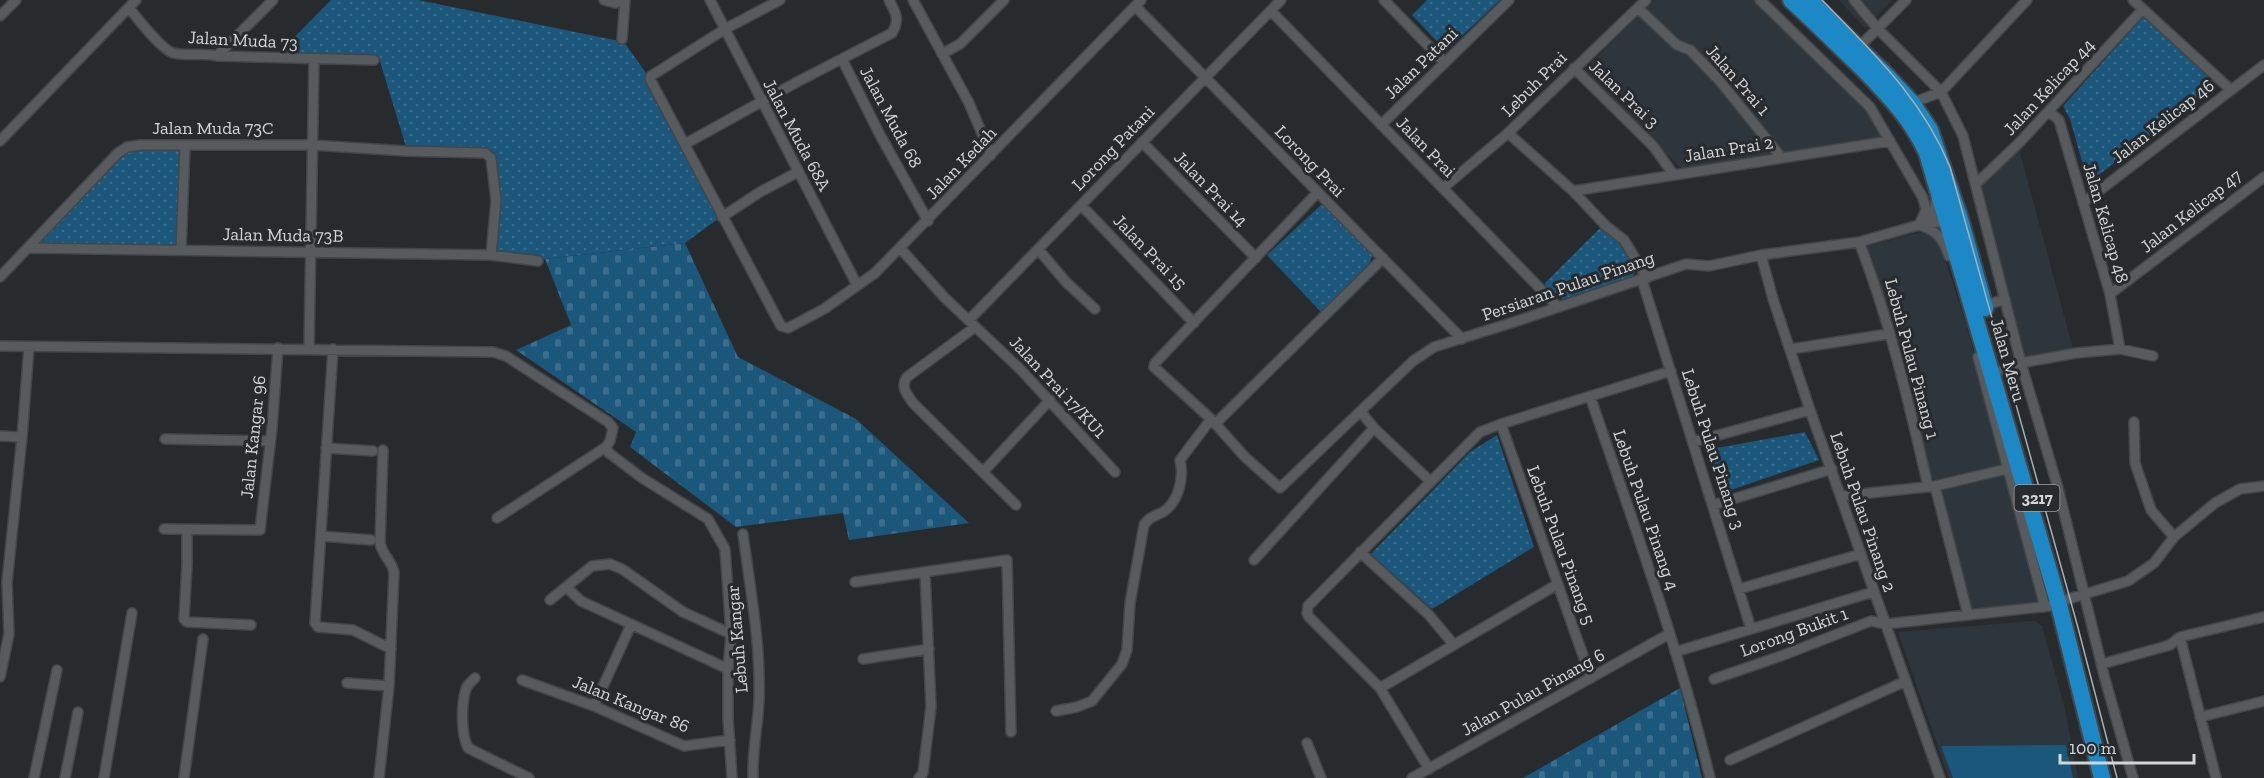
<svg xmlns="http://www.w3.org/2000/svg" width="2264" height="778" font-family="'Zilla Slab',serif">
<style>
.built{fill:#2d363d}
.grass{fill:#1b567b}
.cemetery{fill:url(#cemetery-stones)}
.park{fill:url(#park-dots)}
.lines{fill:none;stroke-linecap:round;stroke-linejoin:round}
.street-casing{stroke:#434648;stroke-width:12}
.highway-casing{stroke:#434648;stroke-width:20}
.street{stroke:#575b5e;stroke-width:9}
.highway{stroke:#1c89c6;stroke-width:16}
.tram{stroke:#abaeb0;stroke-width:1.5}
.labels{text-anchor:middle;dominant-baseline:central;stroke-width:6;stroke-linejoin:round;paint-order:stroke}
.shield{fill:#282b2e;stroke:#a0a3a4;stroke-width:1.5}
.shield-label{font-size:16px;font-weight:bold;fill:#d3d6d7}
.street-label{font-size:18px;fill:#d3d6d7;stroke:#282b2e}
</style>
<defs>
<pattern id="cemetery-stones" width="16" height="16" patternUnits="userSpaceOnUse" patternTransform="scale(1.5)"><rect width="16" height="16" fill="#1b567b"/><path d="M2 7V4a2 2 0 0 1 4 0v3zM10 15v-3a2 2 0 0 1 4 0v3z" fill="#3b6e8d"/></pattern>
<pattern id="park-dots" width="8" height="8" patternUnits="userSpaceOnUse" patternTransform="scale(1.5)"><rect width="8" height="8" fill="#1b567b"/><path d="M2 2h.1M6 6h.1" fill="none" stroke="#3b6e8d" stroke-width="1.8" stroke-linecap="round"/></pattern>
</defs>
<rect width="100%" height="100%" fill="#282b2e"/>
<path class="built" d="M1654,0H1756L1870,114L1885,138L1682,169L1583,71Z
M1839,0H1892L1865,28Z
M2019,149L2073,349L2023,359L1980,186Z
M1926,231L1939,240L1968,331L2041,604L1970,611L1936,481L1929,474L1879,284L1864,247Z
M2035,621L2042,626L2064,705L2078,778H1949L1898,632Z"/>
<path class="grass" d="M2066,745L2073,778H1953L1941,746Z"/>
<path class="cemetery" d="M685,243L738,357L856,419L969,523L849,540L843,513L736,527L630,447L636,432L516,350L571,325L545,259Z
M1680,688L1702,778H1523Z"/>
<path class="park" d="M331,0H418L624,42L646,73L722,216L685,243L545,259L497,253L493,158L406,147L379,58L275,57Z
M1427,0H1500L1446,51L1412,15Z
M2146,14L2215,78V85L2096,177L2085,172L2070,119L2063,106Z
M185,146L181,250L28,248L127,147Z
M1322,204L1373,254L1368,267L1321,312L1267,255Z
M1602,226C1613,236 1644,261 1633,276L1563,299L1548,290L1545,283Z
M1805,432L1819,460L1719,494L1706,450Z
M1497,435L1534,547L1432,609L1371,554L1470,452Z"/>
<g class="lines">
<defs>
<path id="street" d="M604,0L615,3L622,0
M710,0L857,285
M780,0L725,29L651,76L650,79L781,326L788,328L824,309L875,273L1141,0
M913,0L969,103L991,155
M1384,0L1445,63
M1760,0L1870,107L1923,198L1926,210L1919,225
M1854,0L1877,28L1941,92L1963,136L2021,363L2058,488L2105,679L2133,778
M2133,0L2230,89
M1135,6L1462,339
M129,8C138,19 161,49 173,53C187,57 203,52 217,56L374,60
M1638,8L1677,45L1690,50L1719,80L1781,157
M1271,11L1558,307
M0,16L16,0
M622,39L625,0
M1858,48L1906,0
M942,54L960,44L1004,0
M217,56L273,0
M842,59L880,135L928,221
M1574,68L1654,147L1673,174
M1912,103L1941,92L2027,0
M2049,112L2059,120L2110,294L2120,349
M1381,125L1509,0
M1508,133L1573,191L1606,226L1624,240L1647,278
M0,141L136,0
M1142,142L1256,258
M685,144L797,82L892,33C900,20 896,13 889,0
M1976,184L2020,142L2143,9
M1443,188L1508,133L1646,0
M1573,191L1890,141
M1318,192L1155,363L1154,367L1211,419L1245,457L1280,488L1413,361L1434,347L1514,322L1686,264L1709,266L1761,255L1859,242L1919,225L1949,220
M2083,203L2264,65
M1081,205L1194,323
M722,217L760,192L798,172
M1921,224L1934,214L1936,199
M1922,226C1938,232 1943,239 1949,256
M1859,242C1890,321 1909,404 1928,486
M28,248L491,255L538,261
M900,248L944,297L1021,370L1115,472
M1038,249L1066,282L1095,309
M181,250L185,146
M1761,255L1773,299L1810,410L1940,778
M0,277L118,153L127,147L140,145H312L405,151L485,153L491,158L496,201L491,255
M1642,280L1751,629
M2110,294L2264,177
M1984,306L2005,299
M969,320L1281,0
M975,327L907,377C900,387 907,394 913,403L1016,505
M0,346L493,352L506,356L608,422L613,428L610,441L606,447L609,453L642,478L708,519L725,549L731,634L728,669V718L732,778
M309,348L314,60
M333,349L315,623L318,627L353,630L391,649
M1791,349L1888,334
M1978,357L2045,607
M2002,370L2021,363L2076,353L2120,349L2153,356
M1590,396C1633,522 1679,648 1710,778
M1361,412L1374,428L1430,481
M2134,422L2135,463L2151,510L2174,537
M1215,424L1383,258
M1501,424L1591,678
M0,436L22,437
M165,439L270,441
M1693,442L1810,410
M326,448L373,451
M983,472L1050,400
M1935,486L1968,615
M1842,496L1935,486L2011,468
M1713,505L1832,469
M497,518L606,447
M164,529L260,530L272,428L278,348
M187,531V564L184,619L187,622L251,625
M743,534C750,588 761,645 759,700C758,726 752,751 753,778
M321,536L371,540
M1360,552L1429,615L1454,645
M1254,560L1374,428
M855,582L1007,560L1011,732
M566,587L581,601L728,669
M1739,589L1861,554
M550,600L592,566L610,564L622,569L683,612L731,634
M2065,600L2128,581L2154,563L2174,537L2215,503L2240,489L2264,486
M2180,637L2216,778
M1675,652L1873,592
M863,659L929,649
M2102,664L2170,645L2180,637L2263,617
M0,677L9,634L7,582L22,437L29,347
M475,678C472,681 467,685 466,689C461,705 461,734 468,748L529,778
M1714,679L1781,656L1871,621L1886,624L2059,605
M522,680L594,706L684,746L730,740
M347,683L389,686
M1380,688L1558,584
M594,706L631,625
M1056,711L1077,707L1092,701L1122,664L1127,650L1130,603L1144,525C1149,517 1155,516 1163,512C1179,502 1184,477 1180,460L1211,419
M2200,717L2264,701
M1307,743L1321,778
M1730,760L1906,681
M1429,769L1380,688L1309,617L1307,613L1308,606L1480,432L1501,424L1671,371
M34,778L57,670
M65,778L78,712
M104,778L132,613
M184,778L203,639
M379,778L389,686L394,573C393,562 382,555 380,543L383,450
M919,778L923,773L931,707L925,572
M1412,778L1669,634"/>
<path id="highway" d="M1791,0C1815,22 1838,45 1862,68C1888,95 1911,118 1927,153L2059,605L2102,778
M1809,0L1887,76L1912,103L1930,130L1960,219L1985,308"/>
</defs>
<use href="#street" class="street-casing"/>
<use href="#highway" class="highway-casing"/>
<use href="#street" class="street"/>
<use href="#highway" class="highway"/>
<path class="tram" d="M1822,0C1873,53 1922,98 1950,167L2077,624L2117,778"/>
</g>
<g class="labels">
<rect class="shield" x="2014.5" y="485" width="45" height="26" rx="4.5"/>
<g class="shield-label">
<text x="2037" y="498">3217</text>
</g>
<g class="street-label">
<text transform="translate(243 40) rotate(3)">Jalan Muda 73</text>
<text transform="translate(1421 63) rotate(-44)">Jalan Patani</text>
<text transform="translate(1738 80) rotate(49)">Jalan Prai 1</text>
<text transform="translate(1534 84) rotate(-45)">Lebuh Prai</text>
<text transform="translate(2049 87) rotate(-47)">Jalan Kelicap 44</text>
<text transform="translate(1624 94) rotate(44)">Jalan Prai 3</text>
<text transform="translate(891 117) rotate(62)">Jalan Muda 68</text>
<text transform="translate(2163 121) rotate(-38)">Jalan Kelicap 46</text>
<text x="213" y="128">Jalan Muda 73C</text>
<text transform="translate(797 135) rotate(62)">Jalan Muda 68A</text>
<text transform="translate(1426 147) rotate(46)">Jalan Prai</text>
<text transform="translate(1113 148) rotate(-46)">Lorong Patani</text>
<text transform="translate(1729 149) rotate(-9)">Jalan Prai 2</text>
<text transform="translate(1310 161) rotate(46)">Lorong Prai</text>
<text transform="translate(961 163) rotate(-46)">Jalan Kedah</text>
<text transform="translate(1211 189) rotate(46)">Jalan Prai 14</text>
<text transform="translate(2191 211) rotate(-38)">Jalan Kelicap 47</text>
<text transform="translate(2106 223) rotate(74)">Jalan Kelicap 48</text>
<text transform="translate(283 235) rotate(1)">Jalan Muda 73B</text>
<text transform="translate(1150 252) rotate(46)">Jalan Prai 15</text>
<text transform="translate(1568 286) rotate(-19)">Persiaran Pulau Pinang</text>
<text transform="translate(1912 359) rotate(75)">Lebuh Pulau Pinang 1</text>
<text transform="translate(2008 360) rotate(74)">Jalan Meru</text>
<text transform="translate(1058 387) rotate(47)">Jalan Prai 17/KU1</text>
<text transform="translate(253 437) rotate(-84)">Jalan Kangar 96</text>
<text transform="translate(1713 449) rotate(72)">Lebuh Pulau Pinang 3</text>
<text transform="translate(1646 510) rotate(71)">Lebuh Pulau Pinang 4</text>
<text transform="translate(1863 512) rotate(71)">Lebuh Pulau Pinang 2</text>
<text transform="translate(1561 545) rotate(70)">Lebuh Pulau Pinang 5</text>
<text transform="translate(1794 632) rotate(-20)">Lorong Bukit 1</text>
<text transform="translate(737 639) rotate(-95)">Lebuh Kangar</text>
<text transform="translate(1533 692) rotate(-29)">Jalan Pulau Pinang 6</text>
<text transform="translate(631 704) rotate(22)">Jalan Kangar 86</text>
</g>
</g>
<path d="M2060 754v9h134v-9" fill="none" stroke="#d3d6d7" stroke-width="3"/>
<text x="2069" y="754" font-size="18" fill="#d3d6d7" stroke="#282b2e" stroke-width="4.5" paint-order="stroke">100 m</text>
</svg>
